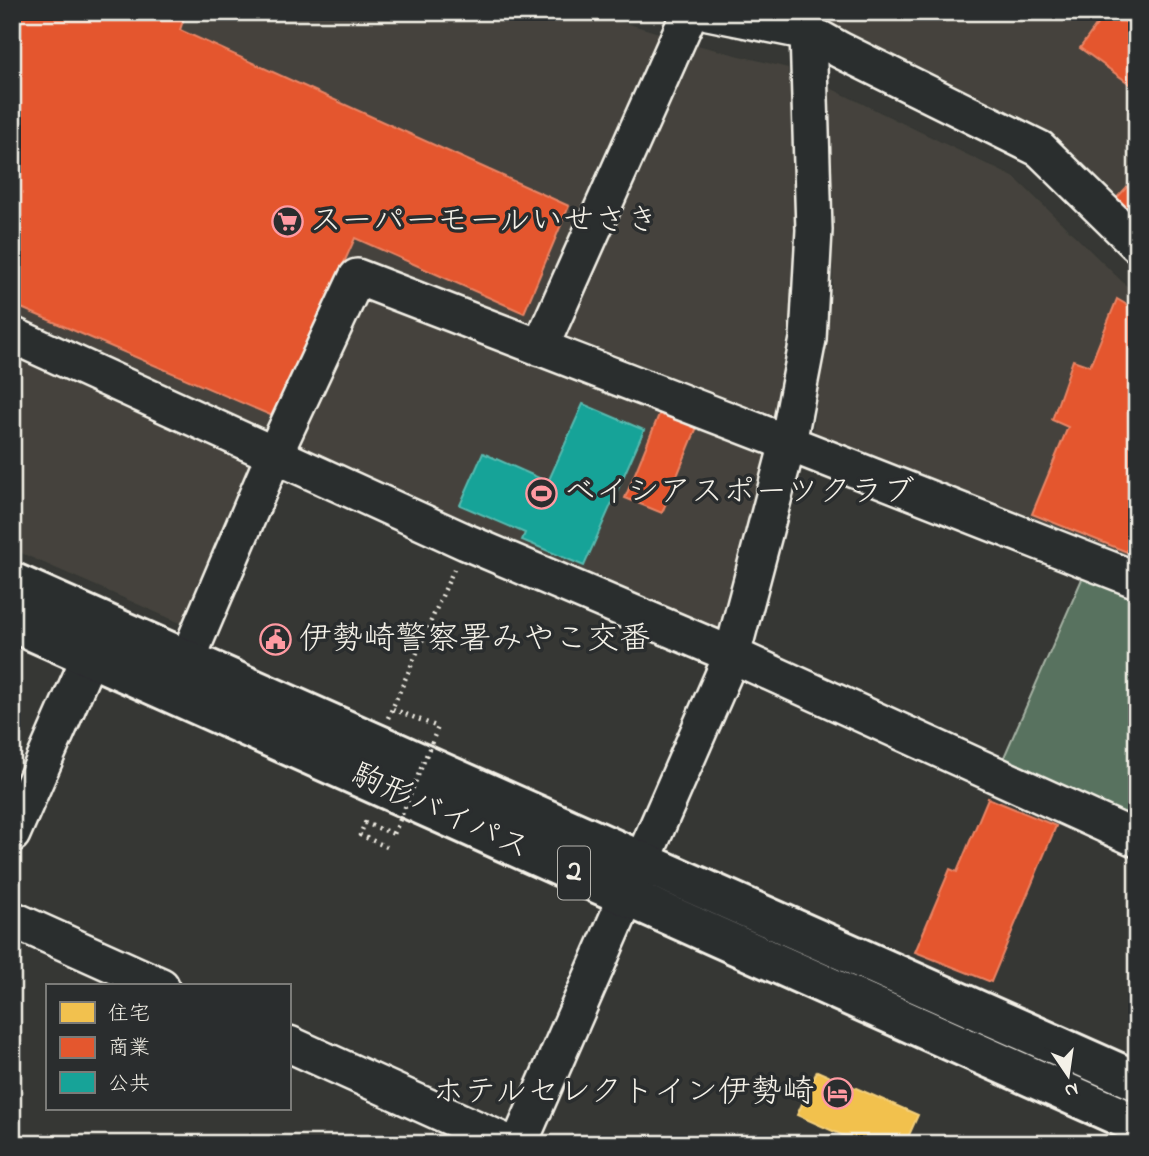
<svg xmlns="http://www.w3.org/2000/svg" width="1149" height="1156" font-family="'Indie Flower','Klee One',sans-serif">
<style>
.built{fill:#44433c}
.green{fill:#59725f;stroke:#a6b2a4;stroke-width:2}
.homes{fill:#f2c14e;stroke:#f3cf7c;stroke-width:2}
.shops{fill:#e4572e;stroke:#e98566;stroke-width:2}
.public{fill:#17a398;stroke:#59bab0;stroke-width:2}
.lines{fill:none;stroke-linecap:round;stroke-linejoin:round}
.minor-casing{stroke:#f4f1e8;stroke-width:40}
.major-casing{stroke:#f4f1e8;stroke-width:44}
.path{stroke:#f4f1e8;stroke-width:4.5;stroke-dasharray:2 5;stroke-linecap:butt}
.minor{stroke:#2a2d2e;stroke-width:35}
.major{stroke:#2a2d2e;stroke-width:38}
.path-bridge{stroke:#f4f1e8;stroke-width:4.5;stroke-dasharray:2 5;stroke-linecap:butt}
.labels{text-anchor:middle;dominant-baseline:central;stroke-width:7;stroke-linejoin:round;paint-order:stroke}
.shield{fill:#2a2d2e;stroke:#b7b6b0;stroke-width:2}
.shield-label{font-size:30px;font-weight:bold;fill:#f4f1e8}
.poi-label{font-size:32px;fill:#f4f1e8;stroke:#2a2d2e;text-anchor:start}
.street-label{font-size:32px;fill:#f4f1e8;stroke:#2a2d2e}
</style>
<rect width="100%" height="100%" fill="#363734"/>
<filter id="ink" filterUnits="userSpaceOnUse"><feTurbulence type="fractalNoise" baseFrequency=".0143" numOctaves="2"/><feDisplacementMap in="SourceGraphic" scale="14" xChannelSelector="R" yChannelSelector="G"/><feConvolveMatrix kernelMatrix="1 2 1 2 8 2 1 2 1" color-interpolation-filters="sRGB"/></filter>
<g filter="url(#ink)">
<path class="built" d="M12,12H588L666,35L537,327L525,331L350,264L273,435L12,322Z
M830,12H1126L1137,19V229L833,34Z
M689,43L788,68L795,131L794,244L790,317L773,423L557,336Z
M830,88L1015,178L1137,296V568L823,445L813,429L833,282Z
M374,294L762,448L767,455L718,633L300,457L294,441L359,301Z
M12,345L261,461L185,625L12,549Z"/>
<path class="green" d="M1085,572L1137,593V827L1001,764Z"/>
<path class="homes" d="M817,1071L918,1115L905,1144H862L797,1115Z"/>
<path class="shops" d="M12,12H180L185,15L180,30L569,206L524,313L355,238L275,417L12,304Z
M1106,12H1112L1137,30V89L1080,48Z
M1137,176V226L1112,203Z
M1117,299L1129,306L1137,313V556L1032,514L1068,427L1052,420L1073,360L1090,366Z
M660,412L697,427L662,513L625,498Z
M988,798L1056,826L991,982L915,952L950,869L957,872Z"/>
<path class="public" d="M583,404L644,430L584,566L522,540L525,533L460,505L483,453L548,482Z"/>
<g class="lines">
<defs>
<path id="minor" d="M708,12L808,32L840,50L1040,149L1137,244
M12,335L466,542L732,655L1137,839
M540,348L690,12
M187,660L274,455L357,277L788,443L1137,580
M12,834L90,656
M12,919L161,986
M289,1044L510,1144
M519,1144L732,655L788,443L808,339L814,230L808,32L804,12"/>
<path id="major" d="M12,582L1137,1081
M12,622L1137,1124"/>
</defs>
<use href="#minor" class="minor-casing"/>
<use href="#major" class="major-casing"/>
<path class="path" d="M393,709L438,727
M388,718L454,569
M387,847L360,835L365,823L394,834"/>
<use href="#minor" class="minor"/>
<use href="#major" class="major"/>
<path class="path-bridge" d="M394,834L438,727"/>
</g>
</g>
<defs>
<symbol id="supermarket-ring" viewBox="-11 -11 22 22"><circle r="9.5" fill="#2a2d2e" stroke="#ff9aa2" stroke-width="1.5"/><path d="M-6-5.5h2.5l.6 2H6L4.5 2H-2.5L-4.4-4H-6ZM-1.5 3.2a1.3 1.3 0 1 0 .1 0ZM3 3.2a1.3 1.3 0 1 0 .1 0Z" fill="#ff9aa2"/></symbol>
<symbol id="stadium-ring" viewBox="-11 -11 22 22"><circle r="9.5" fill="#2a2d2e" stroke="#ff9aa2" stroke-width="1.5"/><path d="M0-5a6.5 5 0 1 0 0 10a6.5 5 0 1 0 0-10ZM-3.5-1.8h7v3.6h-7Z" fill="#ff9aa2"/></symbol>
<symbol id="civic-ring" viewBox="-11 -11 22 22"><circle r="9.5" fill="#2a2d2e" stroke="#ff9aa2" stroke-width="1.5"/><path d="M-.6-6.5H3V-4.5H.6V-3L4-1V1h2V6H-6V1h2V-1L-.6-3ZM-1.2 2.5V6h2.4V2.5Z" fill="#ff9aa2"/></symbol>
<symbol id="hotel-ring" viewBox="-11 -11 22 22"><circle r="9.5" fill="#2a2d2e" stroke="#ff9aa2" stroke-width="1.5"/><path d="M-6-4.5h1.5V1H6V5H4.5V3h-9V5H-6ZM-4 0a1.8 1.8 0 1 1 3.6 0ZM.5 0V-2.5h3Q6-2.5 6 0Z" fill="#ff9aa2"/></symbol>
</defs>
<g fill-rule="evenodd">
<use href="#supermarket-ring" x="270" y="204" width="35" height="35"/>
<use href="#stadium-ring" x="524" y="476" width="35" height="35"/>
<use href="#civic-ring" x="258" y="622" width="35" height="35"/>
<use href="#hotel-ring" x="820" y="1076" width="35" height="35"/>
</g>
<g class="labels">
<rect class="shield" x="558" y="846.5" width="32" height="53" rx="5"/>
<g class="shield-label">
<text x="574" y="873">2</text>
</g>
<g class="poi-label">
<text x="310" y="222">スーパーモールいせさき</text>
<text x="564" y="493">ベイシアスポーツクラブ</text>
<text x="299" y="640">伊勢崎警察署みやこ交番</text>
<text x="814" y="1093" text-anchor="end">ホテルセレクトイン伊勢崎</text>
</g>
<g class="street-label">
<text transform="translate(440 813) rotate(24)">駒形バイパス</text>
</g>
</g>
<rect width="1149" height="1156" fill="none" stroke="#2a2d2e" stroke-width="42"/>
<rect x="21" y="21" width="1107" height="1114" fill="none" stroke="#f4f1e8" stroke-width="2.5" filter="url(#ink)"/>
<rect x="46" y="984" width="245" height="126" fill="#2a2d2e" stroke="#7b7b78" stroke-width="2"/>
<rect x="60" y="1002" width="35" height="21" fill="#f2c14e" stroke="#7b7b78" stroke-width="2"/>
<text x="108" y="1020" font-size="21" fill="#f4f1e8">住宅</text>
<rect x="60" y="1037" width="35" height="21" fill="#e4572e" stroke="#7b7b78" stroke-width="2"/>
<text x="108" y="1054" font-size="21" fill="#f4f1e8">商業</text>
<rect x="60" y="1072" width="35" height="21" fill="#17a398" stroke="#7b7b78" stroke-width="2"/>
<text x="108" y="1090" font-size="21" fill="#f4f1e8">公共</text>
<g transform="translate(1068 1075) rotate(167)" stroke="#2a2d2e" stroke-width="5" paint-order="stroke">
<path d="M0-5L12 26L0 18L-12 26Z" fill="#f4f1e8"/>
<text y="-10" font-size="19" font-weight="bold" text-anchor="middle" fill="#f4f1e8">N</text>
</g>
</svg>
